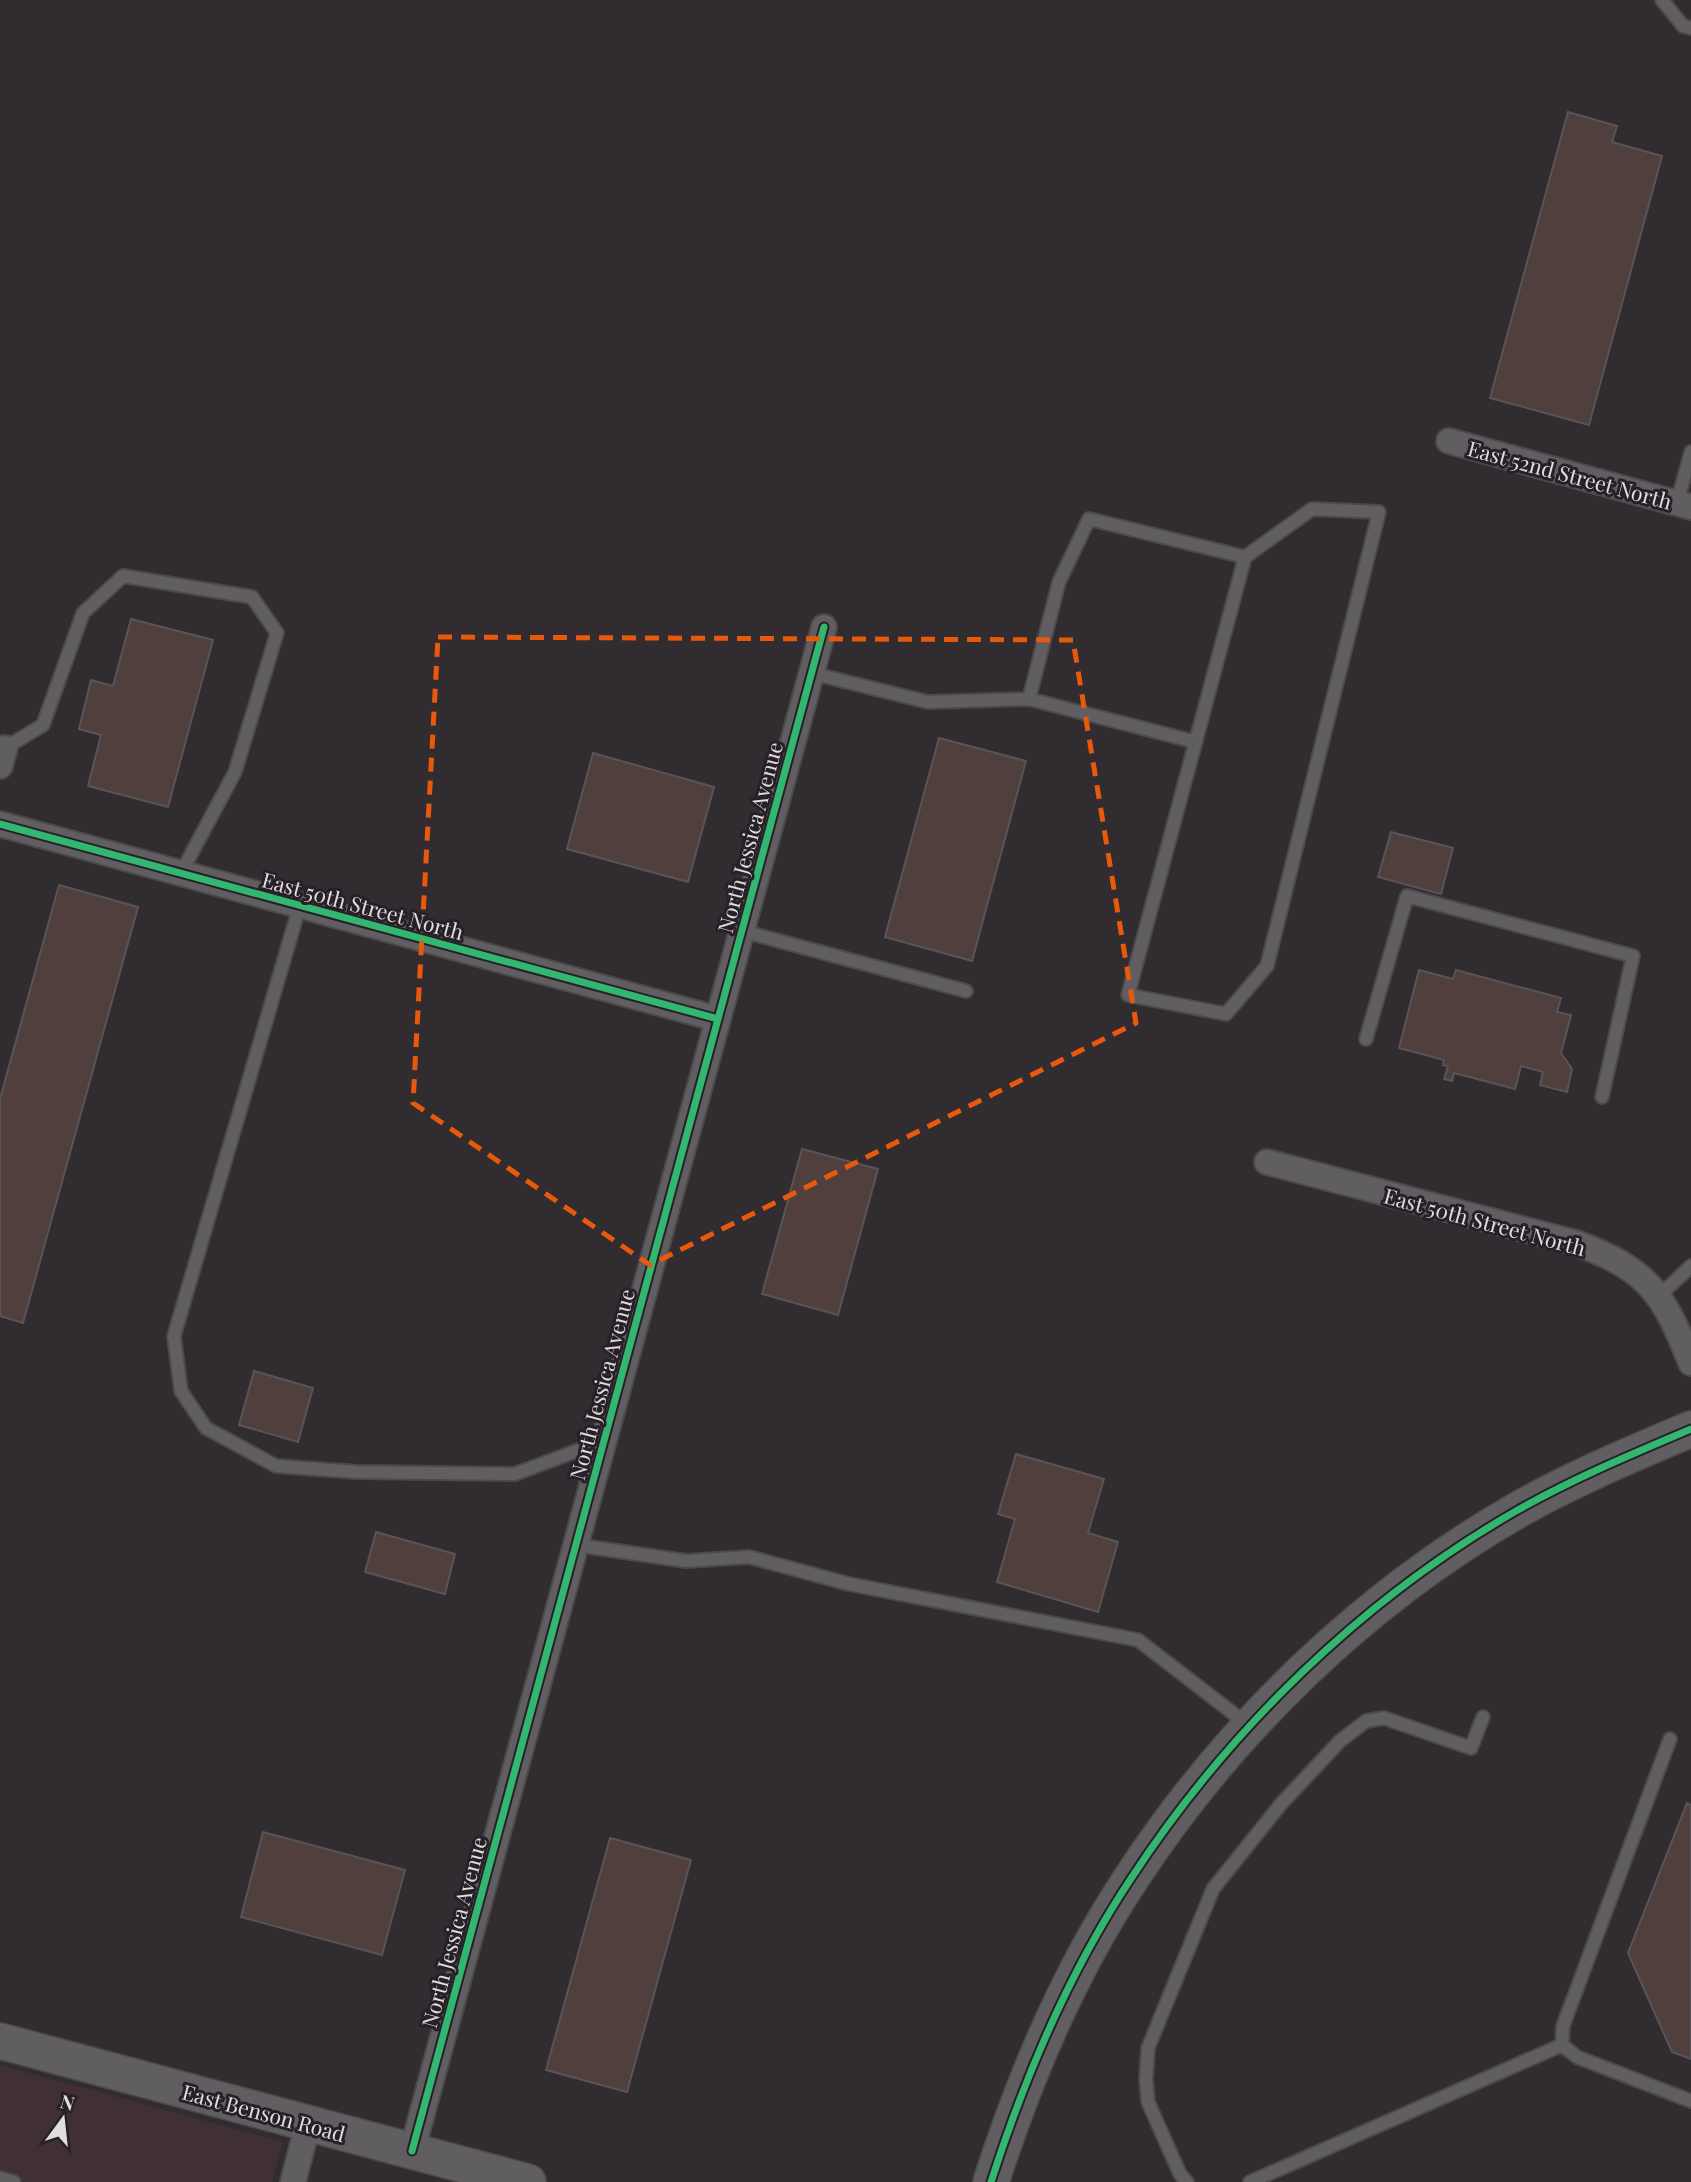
<svg xmlns="http://www.w3.org/2000/svg" width="1691" height="2182" font-family="'Playfair Display',serif">
<style>
.commercial{fill:#402f33}
.building{fill:#503f3d;stroke:#585556;stroke-width:2}
.lines{fill:none;stroke-linecap:round;stroke-linejoin:round}
.lane-casing{stroke:#4c494c;stroke-width:16}
.street-casing{stroke:#4c494c;stroke-width:28}
.secondary-casing{stroke:#4c494c;stroke-width:38}
.lane{stroke:#605e60;stroke-width:12}
.street{stroke:#605e60;stroke-width:24}
.secondary{stroke:#605e60;stroke-width:35}
.cycleway-casing{stroke:#272127;stroke-width:11}
.cycleway{stroke:#33b770;stroke-width:7}
.marked{fill:none;stroke:#e8590c;stroke-width:5;stroke-dasharray:14 9;stroke-linejoin:round}
.labels{text-anchor:middle;dominant-baseline:central;stroke-width:6;stroke-linejoin:round;paint-order:stroke}
.street-label{font-size:21px;fill:#e0dce0;stroke:#272127}
</style>
<rect width="100%" height="100%" fill="#302c30"/>
<path class="commercial" d="M0,2065L283,2142L272,2182H0Z"/>
<path class="building" d="M1568,112L1617,126L1612,142L1662,156L1589,425L1490,398Z
M131,619L213,640L168,807L88,786L101,735L79,729L91,680L113,686Z
M939,738L1026,761L972,961L885,937Z
M593,753L714,787L688,882L567,849Z
M1391,832L1453,848L1441,894L1378,877Z
M59,885L138,907L23,1323L0,1316V1099Z
M1419,970L1453,979L1456,970L1561,998L1557,1012L1571,1015L1561,1053L1572,1069L1567,1092L1540,1085L1543,1072L1521,1066L1515,1089L1454,1073L1452,1081L1444,1079L1448,1066L1443,1065L1444,1060L1399,1048Z
M802,1149L878,1169L838,1315L762,1294Z
M254,1371L313,1388L298,1442L239,1425Z
M1016,1454L1104,1479L1088,1533L1118,1542L1098,1612L997,1582L1015,1519L998,1514Z
M376,1532L455,1554L445,1594L365,1572Z
M1687,1803L1691,1805V2059L1672,2052L1628,1953Z
M263,1832L405,1870L382,1955L241,1917Z
M610,1838L691,1860L627,2092L546,2070Z"/>
<g class="lines">
<defs>
<path id="lane" d="M1662,0L1683,26L1691,28
M1677,503L1691,452
M811,673L928,702L1029,699L1059,582L1089,519L1245,557L1128,995L1226,1014L1267,966L1379,512L1312,509L1245,557
M1029,699L1196,742
M5,748L43,725L83,613L123,576L252,597L277,633L235,772L181,873
M300,905L174,1336L181,1391L206,1428L276,1466L357,1472L515,1474L603,1441
M742,931L966,991
M1366,1039L1407,896L1633,956L1602,1097
M1659,1296L1691,1266
M576,1545L686,1561L749,1557L849,1584L1138,1640L1247,1724
M1670,1739L1563,2026L1562,2045L1577,2057L1691,2101
M0,2178L14,2182
M1187,2182L1180,2174L1148,2102L1146,2080L1148,2048L1213,1889L1281,1804L1340,1741L1366,1721L1384,1718L1471,1748L1483,1717
M1250,2182L1562,2045"/>
<path id="street" d="M1449,441L1691,507
M0,766L5,748
M0,824L718,1019
M1267,1162L1576,1243C1649,1270 1663,1293 1691,1363
M412,2151L824,627
M293,2182L308,2124"/>
<path id="secondary" d="M0,2041L528,2182
M991,2182C1025,2076 1070,1970 1132,1877C1229,1729 1363,1599 1516,1511C1572,1479 1632,1454 1691,1429"/>
</defs>
<use href="#lane" class="lane-casing"/>
<use href="#street" class="street-casing"/>
<use href="#secondary" class="secondary-casing"/>
<use href="#lane" class="lane"/>
<use href="#street" class="street"/>
<use href="#secondary" class="secondary"/>
<defs>
<path id="cycleway" d="M0,824L718,1019
M412,2151L824,627
M991,2182C1025,2076 1070,1970 1132,1877C1229,1729 1363,1599 1516,1511C1572,1479 1632,1454 1691,1429"/>
</defs>
<use href="#cycleway" class="cycleway-casing"/>
<use href="#cycleway" class="cycleway"/>
</g>
<path class="marked" d="M438,637L1073,640L1136,1023L650,1265L413,1103Z"/>
<g class="labels">
<g class="street-label">
<text transform="translate(1570 474) rotate(15)">East 52nd Street North</text>
<text transform="translate(749 837) rotate(-75)">North Jessica Avenue</text>
<text transform="translate(363 905) rotate(15)">East 50th Street North</text>
<text transform="translate(1485 1221) rotate(15)">East 50th Street North</text>
<text transform="translate(601 1384) rotate(-75)">North Jessica Avenue</text>
<text transform="translate(453 1932) rotate(-75)">North Jessica Avenue</text>
<text transform="translate(264 2112) rotate(15)">East Benson Road</text>
</g>
</g>
<g transform="translate(63 2119) rotate(15)" stroke="#272127" stroke-width="5" paint-order="stroke">
<path d="M0-5L12 26L0 18L-12 26Z" fill="#e0dce0"/>
<text y="-10" font-size="19" font-weight="bold" text-anchor="middle" fill="#e0dce0">N</text>
</g>
</svg>
